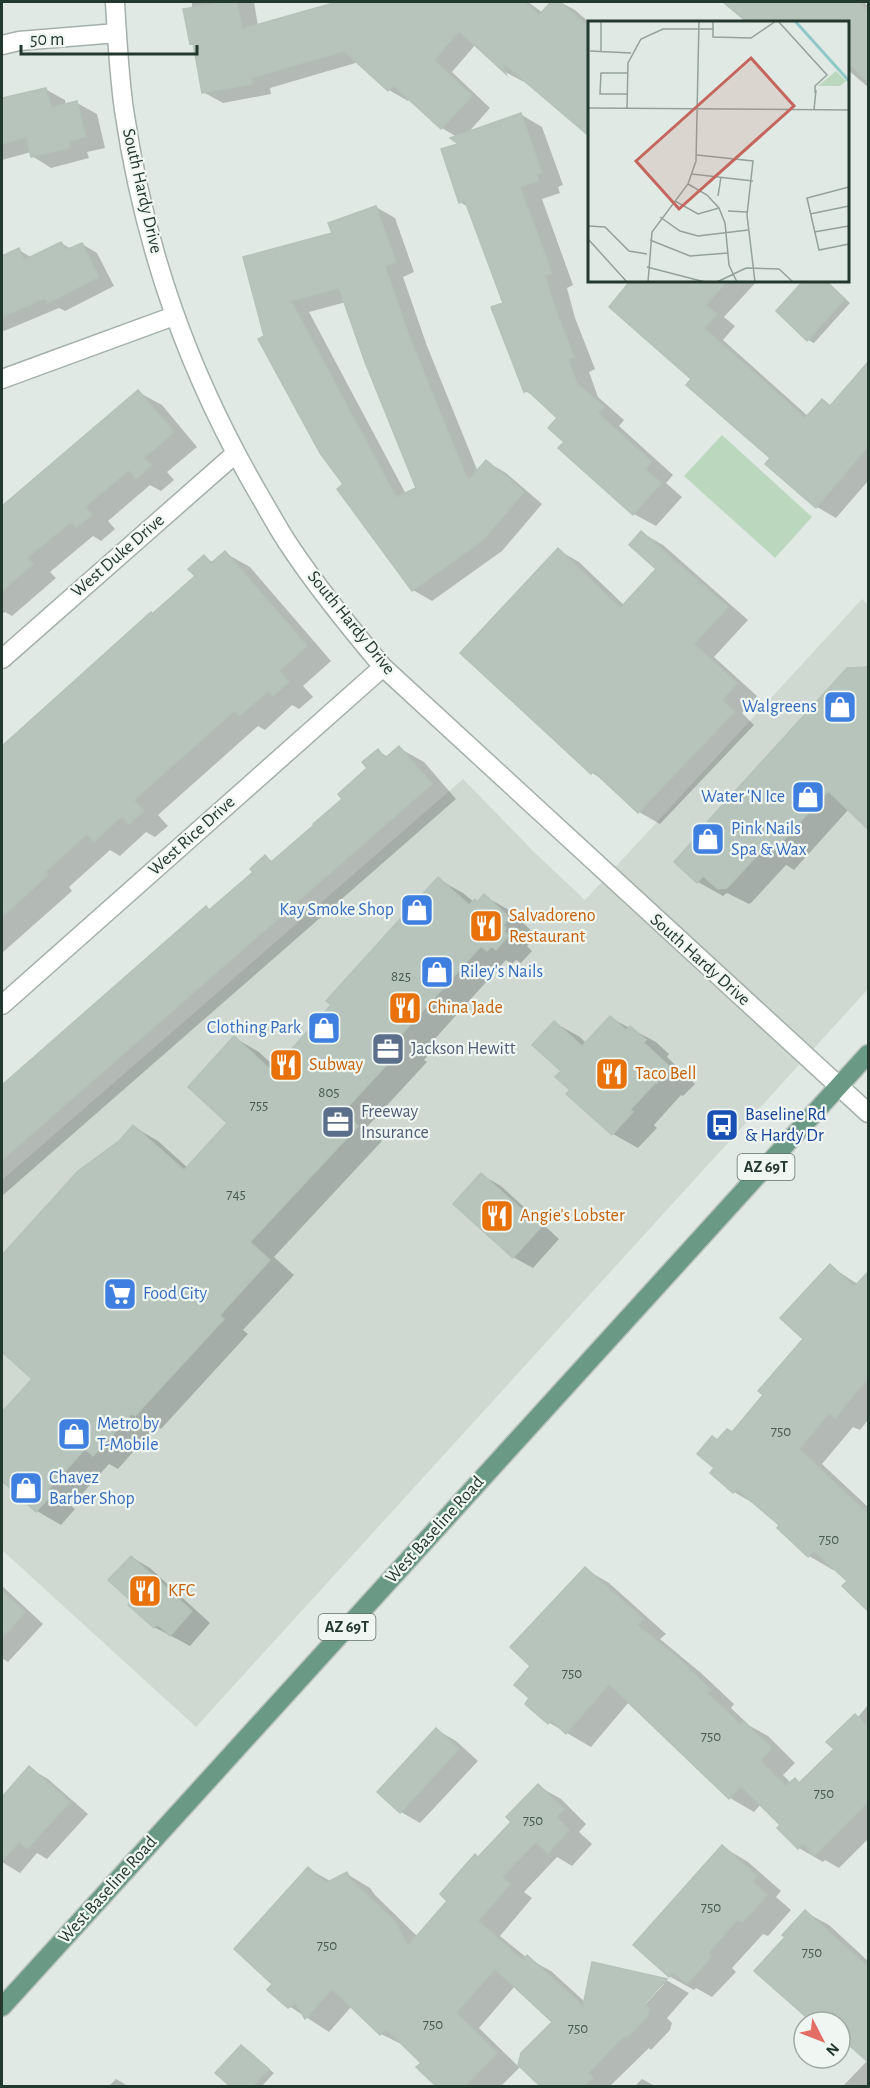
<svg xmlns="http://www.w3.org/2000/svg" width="870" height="2088" font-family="'Alegreya Sans',sans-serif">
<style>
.built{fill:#cfd9d2}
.park{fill:#bbd8be}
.shadow{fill:#0003;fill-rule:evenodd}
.building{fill:#b6c4bc;stroke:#b4c2b9;stroke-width:1.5;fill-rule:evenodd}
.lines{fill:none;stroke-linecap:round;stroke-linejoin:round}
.minor-casing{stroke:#a4b0aa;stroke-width:21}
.major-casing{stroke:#bdc3c0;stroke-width:21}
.minor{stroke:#fff;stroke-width:18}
.major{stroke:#6a9a85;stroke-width:18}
.labels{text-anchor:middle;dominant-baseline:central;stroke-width:4.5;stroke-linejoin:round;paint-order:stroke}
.number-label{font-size:15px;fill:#485b52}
.shield{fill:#f0f6f2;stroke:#607169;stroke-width:1.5}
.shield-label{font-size:16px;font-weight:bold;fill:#23382e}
.street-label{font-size:18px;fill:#23382e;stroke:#f0f6f2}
.shop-label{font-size:18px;fill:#366cbe;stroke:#f0f6f2;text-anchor:start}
.food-label{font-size:18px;fill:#c56008;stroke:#f0f6f2;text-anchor:start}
.service-label{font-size:18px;fill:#4e5e75;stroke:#f0f6f2;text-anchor:start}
.transit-label{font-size:18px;fill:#164399;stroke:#f0f6f2;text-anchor:start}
.inset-river{fill:none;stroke:#8ec9c7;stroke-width:3}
.inset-road{fill:none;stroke:#94a29b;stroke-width:1.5}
.view{fill:#c5665e;fill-opacity:0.15;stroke:#c5665e;stroke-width:3}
.inset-edge{fill:none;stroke:#23382e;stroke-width:3}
</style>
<rect width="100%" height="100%" fill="#e0e9e4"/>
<path class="built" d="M862,599L868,605V989L196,1727L2,1550V1180L463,779L533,851L585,900Z"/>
<path class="park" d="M722,435L812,517L775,558L684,476Z"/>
<path class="shadow" d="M192,2H254L258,26L334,4L332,2H528L543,13L553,2H560L575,10L590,23V135L522,77L524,82L507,73L476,44L452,72L490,108L467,134L520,114L542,127L563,185L558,187L560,193L542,199L573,285L567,288L575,318L595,369L589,372L598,397L624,420L619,426L673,475L666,483L682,497L656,526L634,514L566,442L559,418L536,397L525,391L505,304L468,207L460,202L461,145L457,137L442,128L410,98L408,101L389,90L359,62L270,88L271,94L223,103L203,92L195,45L191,43Z
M726,2H864L868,6V87L848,70V22H793L787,18L783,22H749Z
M45,89L65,100L66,106L77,103L97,114L105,148L87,152L89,158L51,168L32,156L31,152L2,160V101Z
M376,207L395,218L414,272L403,277L427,346L478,472L487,462L506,473L542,504L502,551L432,601L413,590L340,489L345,485L266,337L334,234ZM346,302L418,488L406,494L309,312Z
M61,243L71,249L82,244L97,253L114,286L65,311L59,308L4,331L2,330V257L19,250L32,258Z
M633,280H758L724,317L735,326L723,340L809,417L823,401L832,406L868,365V481L836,518L817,507L767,463L772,458L694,379Z
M825,280L850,303L814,343L808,340Z
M138,392L162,405L197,447L167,472L174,480L161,491L150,485L108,521L115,529L101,541L93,536L50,572L56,578L12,616L5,612L2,614V508Z
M642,533L663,545L748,620L714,657L757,696L742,713L754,725L660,824L639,812L606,781L592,773L558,550L579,562L625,606L658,569Z
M225,553L250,567L331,661L303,686L313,697L299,709L292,705L265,730L258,726L158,815L168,826L155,837L146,832L120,856L110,850L69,887L72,891L2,953V748L151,614L153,615L197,576L204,557L214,563Z
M868,668V823L849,809L794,870L786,865L752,902L749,904L727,893L723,896L698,882L676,862L848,669Z
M399,748L424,762L456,799L2,1196V1087L206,908L211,911L255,872L265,857L274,862L344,799L369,768L378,751L388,757Z
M438,879L463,893L474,902L478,903L484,896L509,910L534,933L527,940L530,943L527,946L532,951L521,963L516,960L512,964L506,960L423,1052L427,1057L424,1060L427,1062L367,1127L382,1141L274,1257L294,1275L243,1330L248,1334L161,1429L156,1426L118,1469L109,1464L71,1506L75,1509L61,1525L37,1511L2,1479V1414L34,1378L2,1350V1257L79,1172L120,1142L134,1127L158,1141L188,1168L229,1123L235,1038L259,1052L276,1068L333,1005Z
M611,1018L656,1042L669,1054L667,1057L695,1084L683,1096L681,1095L654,1125L657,1128L638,1148L613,1134L569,1094L572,1090L563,1071L555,1023L580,1037L587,1044ZM643,1039H647L639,1048Z
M482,1175L501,1186L559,1239L533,1268L513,1257Z
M830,1266L859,1285H864L868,1281V1420L860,1430L853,1427L822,1464L868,1507V1609L844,1586L849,1581L835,1568L833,1570L809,1556L779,1528L781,1525L758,1506L734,1492L716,1468L718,1441L733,1434L765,1395L805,1339Z
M131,1557L150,1568L210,1623L190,1646L154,1627L133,1601Z
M585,1569L609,1583L666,1634L660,1639L701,1673L734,1704L731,1708L750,1726L768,1736L795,1763L783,1775L791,1783L795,1780L801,1783L836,1749L858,1717L868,1705V1839L839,1868L825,1860L823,1862L799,1848L779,1828L782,1825L761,1804L754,1812L730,1798L629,1702L591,1747L548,1722L532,1698V1666Z
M2,1586L43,1624L8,1662L2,1658Z
M437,1730L456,1741L478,1761L420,1823L401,1812L379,1792Z
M29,1768L48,1779L88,1814L47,1859L37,1853L20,1873L2,1862V1819L10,1809L2,1802V1799Z
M538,1786L561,1799L586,1824L579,1832L592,1844L572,1866L557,1857L524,1892L532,1898L500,1936L527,1958L551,1971L585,2002L593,1964L666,1980L689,1993L667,2018L672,2023L670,2030L651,2050L649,2048L610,2086H542L521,2066L501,2086H438L418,2067L423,2063L405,2046L381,2034L352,2006L329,2032L289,2006L274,1984L309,1869L332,1882L347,1874L370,1888L375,1895L418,1937L449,1901L479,1858L513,1822ZM660,1984H664L640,2010L638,2008ZM515,1986L554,2022L522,2054L519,2067L479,2028Z
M723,1847L748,1862L781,1891L776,1897L791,1910L768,1936L763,1934L732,1968L736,1972L712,1997L696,1988L694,1990L669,1976Z
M805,1912L829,1925L868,1961V2086L844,2085L868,2060L854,2047L853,2049L840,2041V2022H814L787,1937Z
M241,2047L274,2073L262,2086H232L217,2073Z
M116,2079L128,2086H109Z
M642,2079L655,2086H635Z"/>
<path class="building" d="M226,2H237L242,29L337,2H524L539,15L551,2H560L590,28V137L502,62L506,74L459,31L434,60L472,96L441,129L393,85L388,91L344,51L251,78L252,84L202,93L193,43L190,44L183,9Z
M723,2H858L868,11V82L848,63V22H747Z
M46,88L51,108L77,101L86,137L69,141L70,148L31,157L26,137L2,144V98Z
M521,113L542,173L536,174L539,180L520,187L552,273L545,275L554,305L574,357L568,359L577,383L604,407L598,413L652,462L645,469L661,483L633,515L558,448L564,442L548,428L557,418L527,390L524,392L491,307L503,303L465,201L459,203L441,149L458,144L450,138Z
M376,206L396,262L385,266L408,333L468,481L486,460L524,492L483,540L412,591L337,489L343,484L320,453L258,339L264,336L243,257L332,233L328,223ZM339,288L365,362L416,488L396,497L291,301Z
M61,242L66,250L82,243L99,277L48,303L45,298L2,317V256L19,248L24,260Z
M631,280H728L706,305L717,314L704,328L805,418L822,399L830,406L868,362V446L816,508L765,464L770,458L686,385L691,379L609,307Z
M804,280H825L845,299L807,341L776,311Z
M138,390L174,432L144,458L151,465L136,479L129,470L85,507L92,515L76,528L71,522L27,558L33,564L2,591V506Z
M641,531L728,607L694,644L737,683L722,700L734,712L638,813L593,771L591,774L460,653L558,548L620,608L656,569L629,545Z
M225,551L307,646L279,671L289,682L273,696L268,691L239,716L234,711L134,800L144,811L129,824L122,816L94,842L87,834L45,872L48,875L2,917V746L151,612L152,614L195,576L188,569L204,555L211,563Z
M868,667V829L828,791L768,857L762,850L727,888L718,889L703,876L697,883L674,862L708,824L707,822L847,668Z
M399,746L432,784L2,1160V1085L206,906L209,910L253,872L250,869L265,855L271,862L314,825L313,824L342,799L338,794L367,768L362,762L378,749L385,758Z
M438,877L469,905L475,899L477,902L484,894L510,918L503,925L506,928L504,931L508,936L496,950L491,946L487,951L481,946L399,1037L403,1042L401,1045L403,1047L343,1112L358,1126L250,1242L270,1260L220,1315L224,1319L135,1416L132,1413L93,1456L85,1449L47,1491L52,1494L36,1512L2,1481V1412L32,1379L2,1352V1255L78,1171L119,1141L133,1125L184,1170L227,1123L188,1087L234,1036L272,1071L331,1005L326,1001Z
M610,1016L626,1030L630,1026L645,1039L643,1042L671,1068L657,1083L656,1082L630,1110L633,1112L612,1135L566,1094L570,1090L555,1077L561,1071L532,1045L554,1021L582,1046Z
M481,1173L541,1227L513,1258L453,1204Z
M830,1264L854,1287L868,1272V1378L835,1418L829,1413L799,1449L868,1514V1611L842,1586L847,1581L814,1551L808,1557L777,1528L779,1525L737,1489L733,1493L710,1473L714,1468L697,1454L712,1436L717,1440L727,1429L732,1432L763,1395L758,1391L803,1339L780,1318Z
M131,1556L192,1611L170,1636L157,1624L154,1628L128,1605L131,1601L108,1580Z
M585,1567L643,1619L637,1625L677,1657L711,1690L707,1693L740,1724L743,1721L772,1748L760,1761L786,1786L795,1778L799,1783L834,1749L826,1742L855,1714L868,1727V1802L814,1856L803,1844L798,1849L777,1828L780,1825L741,1786L729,1799L609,1684L566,1734L551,1720L548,1724L525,1704L529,1698L514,1685L530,1666L510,1647Z
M2,1591L25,1612L2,1638Z
M436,1728L459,1749L400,1813L377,1792Z
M29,1766L70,1802L27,1849L19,1842L2,1861V1797Z
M538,1784L564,1809L556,1817L569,1830L548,1853L536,1842L502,1877L510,1884L478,1921L523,1960L527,1955L583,2006L592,1962L667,1979L644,2004L649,2009L647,2017L627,2037L625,2035L588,2073L593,2078L583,2086H540L518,2065L521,2053L552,2022L495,1969L456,2013L497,2053L465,2086H436L416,2067L421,2063L386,2029L380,2035L332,1989L305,2019L296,2003L288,2008L267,1990L272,1984L234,1949L308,1867L326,1883L347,1872L351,1880L394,1920L408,1946L447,1901L440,1894L475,1854L478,1857L511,1822L506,1817Z
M722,1845L757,1876L752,1882L767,1895L742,1923L738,1919L708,1953L712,1956L687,1984L673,1972L669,1977L633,1945Z
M805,1910L868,1967V2062L840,2037V2022H812L754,1971L785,1937L782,1935Z
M241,2045L269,2069L253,2086H230L215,2073Z"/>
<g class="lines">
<defs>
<path id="minor" d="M115,2C117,38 119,74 124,110C145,251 189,375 261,498C271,515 280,532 291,548C319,590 351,629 383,667L868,1113
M2,45L19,41L117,33
M2,379L174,316
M2,659L235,454
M2,1005L383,667"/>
<path id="major" d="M2,2007L868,1054"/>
</defs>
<use href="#minor" class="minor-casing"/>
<use href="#major" class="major-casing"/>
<use href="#minor" class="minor"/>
<use href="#major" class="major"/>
</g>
<defs>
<symbol id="shop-square" viewBox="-11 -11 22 22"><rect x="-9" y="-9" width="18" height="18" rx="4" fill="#3f7fe0" stroke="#f0f6f2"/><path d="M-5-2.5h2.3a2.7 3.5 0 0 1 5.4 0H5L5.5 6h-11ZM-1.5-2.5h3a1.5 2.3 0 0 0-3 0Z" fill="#fff"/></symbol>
<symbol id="restaurant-square" viewBox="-11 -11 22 22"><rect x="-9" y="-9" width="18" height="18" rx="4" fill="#e8710a" stroke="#f0f6f2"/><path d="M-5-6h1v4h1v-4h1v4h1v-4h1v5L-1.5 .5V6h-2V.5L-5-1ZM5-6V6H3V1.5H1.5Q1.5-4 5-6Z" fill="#fff"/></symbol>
<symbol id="office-square" viewBox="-11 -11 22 22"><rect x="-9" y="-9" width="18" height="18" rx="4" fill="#5c6f8a" stroke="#f0f6f2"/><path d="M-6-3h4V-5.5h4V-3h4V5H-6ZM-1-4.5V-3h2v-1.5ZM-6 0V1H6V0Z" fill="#fff"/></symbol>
<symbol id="bus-square" viewBox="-11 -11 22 22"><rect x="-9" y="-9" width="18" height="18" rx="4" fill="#1a4fb4" stroke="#f0f6f2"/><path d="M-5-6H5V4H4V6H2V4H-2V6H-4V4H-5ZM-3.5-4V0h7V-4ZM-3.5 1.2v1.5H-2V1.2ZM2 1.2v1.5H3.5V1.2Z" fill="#fff"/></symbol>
<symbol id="supermarket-square" viewBox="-11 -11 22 22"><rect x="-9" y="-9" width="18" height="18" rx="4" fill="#3f7fe0" stroke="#f0f6f2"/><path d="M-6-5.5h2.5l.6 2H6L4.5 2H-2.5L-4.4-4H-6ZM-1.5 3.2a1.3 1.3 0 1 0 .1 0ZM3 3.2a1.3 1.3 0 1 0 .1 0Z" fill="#fff"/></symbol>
</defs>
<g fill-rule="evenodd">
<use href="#shop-square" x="821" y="688" width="38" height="38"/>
<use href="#shop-square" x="789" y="778" width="38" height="38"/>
<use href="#shop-square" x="689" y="820" width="38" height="38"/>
<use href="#shop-square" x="398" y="891" width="38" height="38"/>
<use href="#restaurant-square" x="467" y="907" width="38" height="38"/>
<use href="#shop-square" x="418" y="953" width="38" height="38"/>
<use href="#restaurant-square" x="386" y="989" width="38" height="38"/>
<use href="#shop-square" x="305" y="1009" width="38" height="38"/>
<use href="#office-square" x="369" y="1030" width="38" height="38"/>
<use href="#restaurant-square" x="267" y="1046" width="38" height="38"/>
<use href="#restaurant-square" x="593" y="1055" width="38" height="38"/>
<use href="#office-square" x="319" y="1103" width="38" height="38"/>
<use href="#bus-square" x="703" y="1106" width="38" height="38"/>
<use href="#restaurant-square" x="478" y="1197" width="38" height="38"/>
<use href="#supermarket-square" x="101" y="1275" width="38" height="38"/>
<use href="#shop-square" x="55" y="1415" width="38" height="38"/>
<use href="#shop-square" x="7" y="1469" width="38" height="38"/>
<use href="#restaurant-square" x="126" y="1572" width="38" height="38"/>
</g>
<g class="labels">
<g class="number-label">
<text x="401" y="976">825</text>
<text x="329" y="1092">805</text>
<text x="259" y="1105">755</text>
<text x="236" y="1194">745</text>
<text x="781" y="1431">750</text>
<text x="829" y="1539">750</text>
<text x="572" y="1673">750</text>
<text x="711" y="1736">750</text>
<text x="824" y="1793">750</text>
<text x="533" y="1820">750</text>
<text x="711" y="1907">750</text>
<text x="327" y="1945">750</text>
<text x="812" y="1952">750</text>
<text x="433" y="2024">750</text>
<text x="578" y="2028">750</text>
</g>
<g class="shield">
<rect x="737.5" y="1154" width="57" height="26" rx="4.5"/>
<rect x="318.5" y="1614" width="57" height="26" rx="4.5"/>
</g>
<g class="shield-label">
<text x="766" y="1167">AZ 69T</text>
<text x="347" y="1627">AZ 69T</text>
</g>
<g class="street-label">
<text transform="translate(142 191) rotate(77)">South Hardy Drive</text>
<text transform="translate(118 556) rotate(-41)">West Duke Drive</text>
<text transform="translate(351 623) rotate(51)">South Hardy Drive</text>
<text transform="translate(192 836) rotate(-42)">West Rice Drive</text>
<text transform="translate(700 960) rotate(42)">South Hardy Drive</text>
<text transform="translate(435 1530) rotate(-48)">West Baseline Road</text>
<text transform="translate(108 1890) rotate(-48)">West Baseline Road</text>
</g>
<g class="shop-label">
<text x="817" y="707" text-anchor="end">Walgreens</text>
<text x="785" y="797" text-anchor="end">Water 'N Ice</text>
<text x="731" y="829">Pink Nails<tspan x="731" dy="21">Spa &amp; Wax</tspan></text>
<text x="394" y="910" text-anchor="end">Kay Smoke Shop</text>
<text x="460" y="972">Riley's Nails</text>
<text x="301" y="1028" text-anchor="end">Clothing Park</text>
<text x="143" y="1294">Food City</text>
<text x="97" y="1424">Metro by<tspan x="97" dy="21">T-Mobile</tspan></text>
<text x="49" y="1478">Chavez<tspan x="49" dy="21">Barber Shop</tspan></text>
</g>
<g class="food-label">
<text x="509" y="916">Salvadoreno<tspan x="509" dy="21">Restaurant</tspan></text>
<text x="428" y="1008">China Jade</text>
<text x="309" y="1065">Subway</text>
<text x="635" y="1074">Taco Bell</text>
<text x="520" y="1216">Angie's Lobster</text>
<text x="168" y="1591">KFC</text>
</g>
<g class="service-label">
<text x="411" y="1049">Jackson Hewitt</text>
<text x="361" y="1112">Freeway<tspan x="361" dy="21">Insurance</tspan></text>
</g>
<g class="transit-label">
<text x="745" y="1115">Baseline Rd<tspan x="745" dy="21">&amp; Hardy Dr</tspan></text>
</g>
</g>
<g transform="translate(588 21)">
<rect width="261" height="261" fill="#e0e9e4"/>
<path d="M248,50L258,60L252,65H230Z" fill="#bbd8be"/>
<path class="inset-river" d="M207,0L261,60"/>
<path class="inset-road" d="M125,0V16L163,17L188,0M190,0L239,54L227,65V72M2,30L43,32M13,30V0M39,52H13L12,73H39M0,87L261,89M39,88L40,42L53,18L75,8H125M226,89L228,69M109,134L165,140L159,194L167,261M104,153L165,160M100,163L119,174L131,187L137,202L141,244L149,261M261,166L219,177L231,229L261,223M130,175L133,156M87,180L110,193L131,187M140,190L159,191M222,193L261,185M72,196L92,210L110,215L160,209M0,205L17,206L41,230L59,233M226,211L261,205M0,218L39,261M62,219L102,235L140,232M59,246L117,261M60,261L64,211L100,163L108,140L111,0M129,261L158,247L191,248L205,261"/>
<path class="view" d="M163,37L206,85L91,188L48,140Z"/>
<rect width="261" height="261" class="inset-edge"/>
</g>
<rect width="870" height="2088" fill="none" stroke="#23382e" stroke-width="6"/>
<g transform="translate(822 2040) rotate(132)"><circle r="28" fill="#f0f6f2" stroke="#9eaaa4" stroke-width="1.5"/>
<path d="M0-4.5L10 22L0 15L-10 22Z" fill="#e26e66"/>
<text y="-9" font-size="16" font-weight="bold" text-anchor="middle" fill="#23382e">N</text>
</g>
<path d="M21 45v9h176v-9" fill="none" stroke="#23382e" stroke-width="3"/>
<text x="30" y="45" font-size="18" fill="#23382e" stroke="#f0f6f2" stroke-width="4.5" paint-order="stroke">50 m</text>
</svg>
